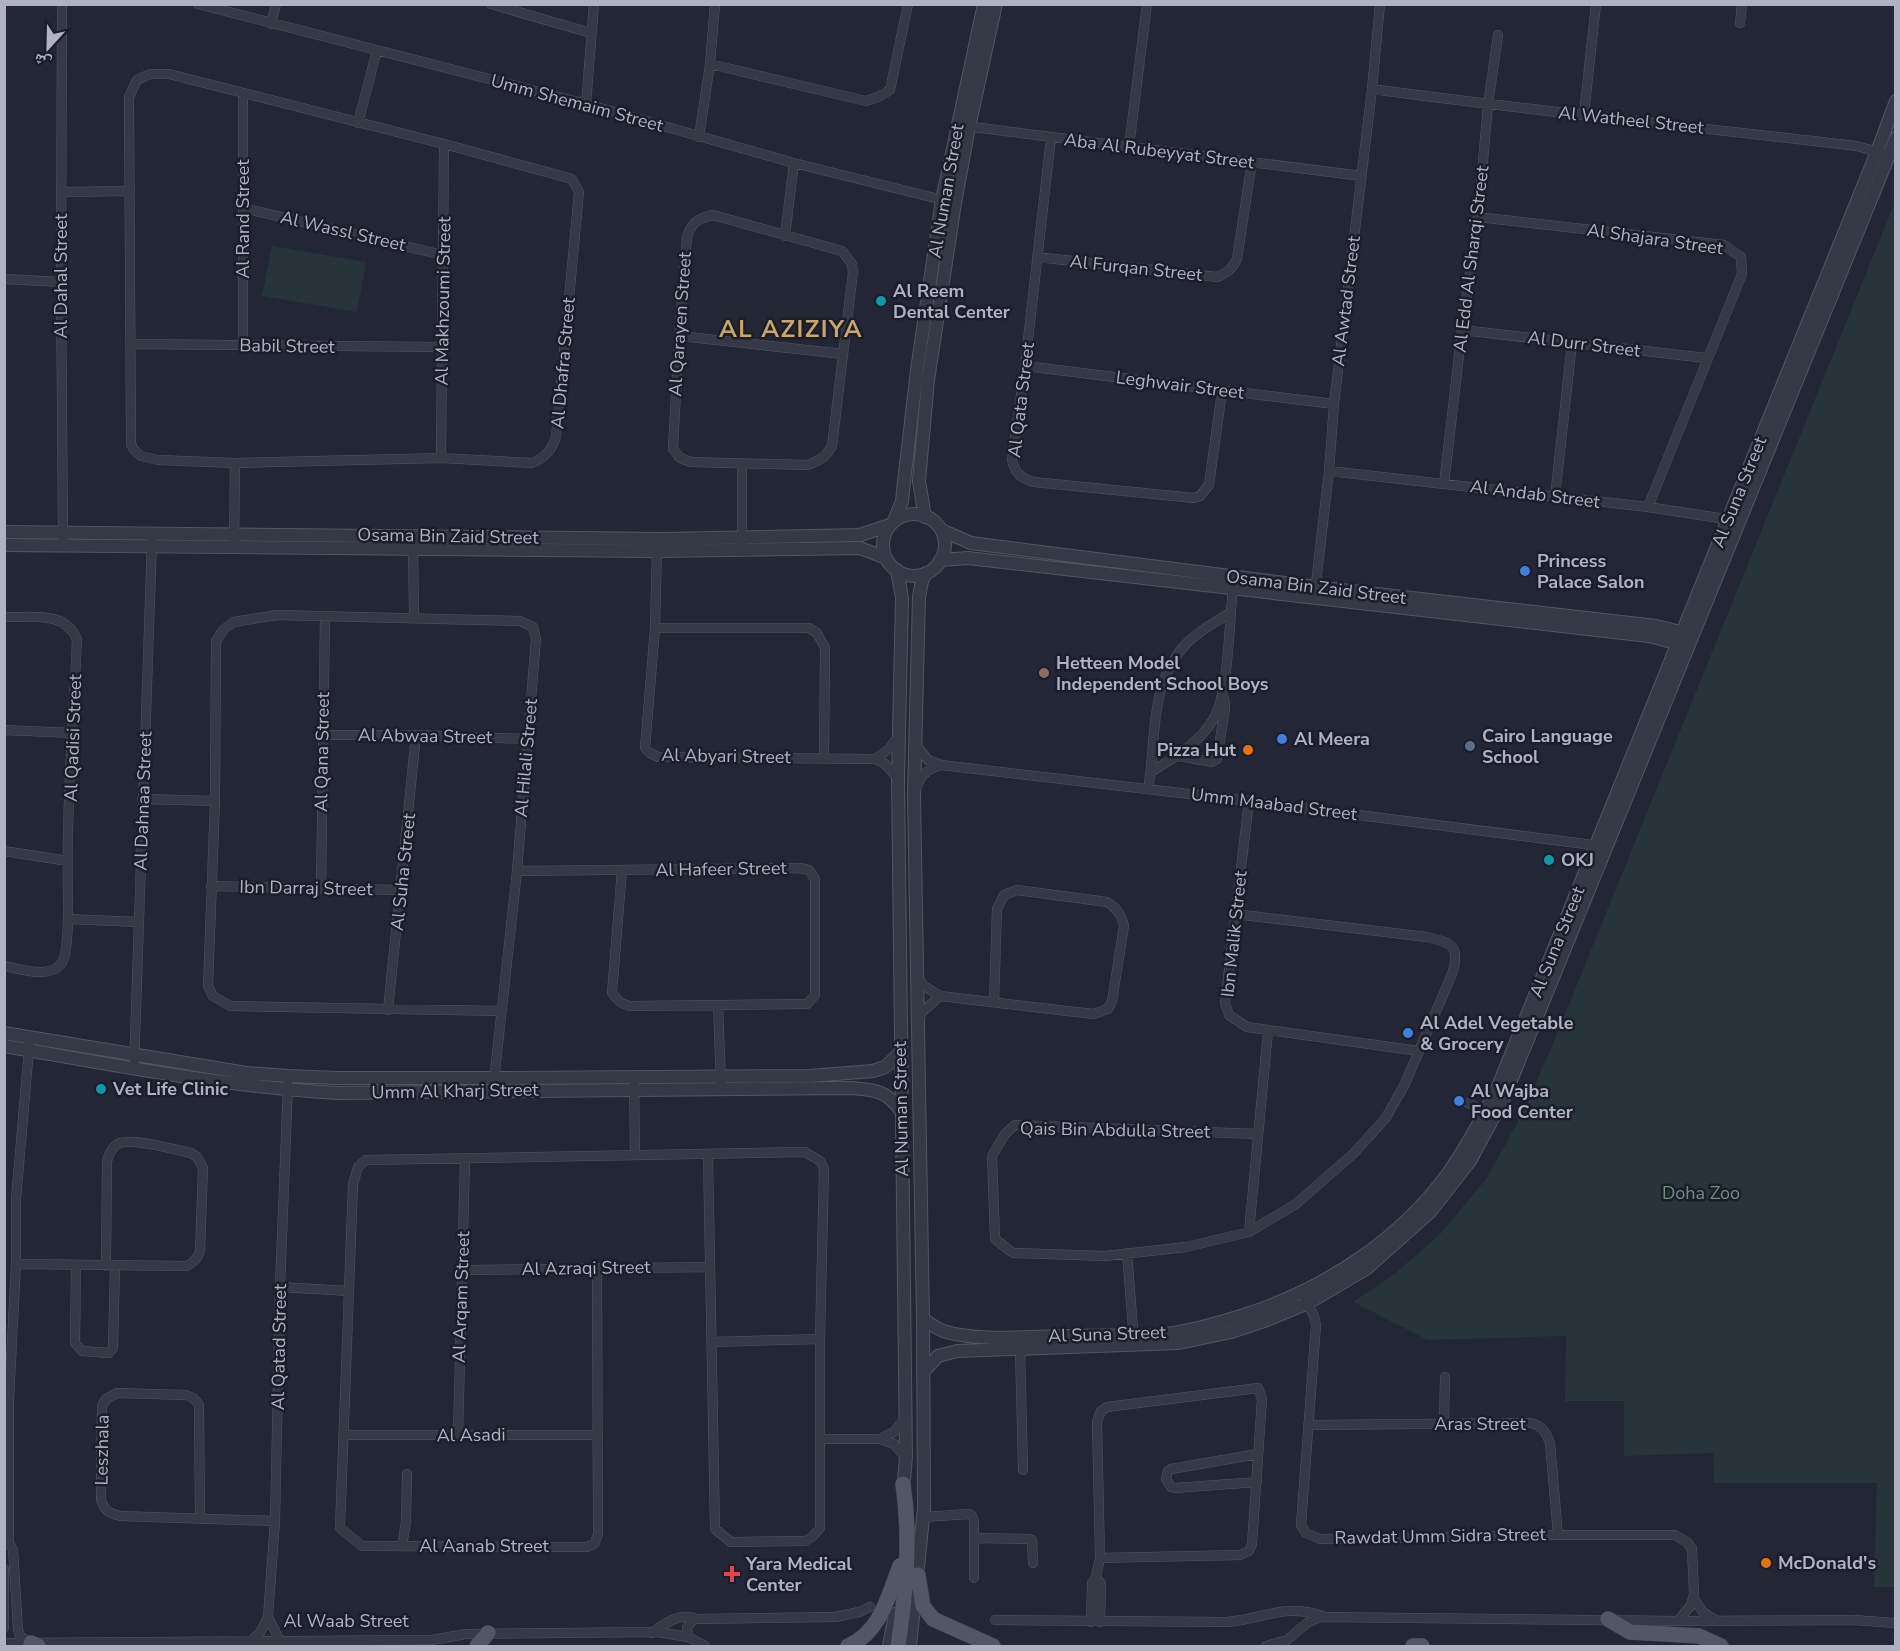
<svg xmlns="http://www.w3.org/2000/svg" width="1900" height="1651" font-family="'Nunito Sans','Noto Naskh Arabic',sans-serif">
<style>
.green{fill:#273439}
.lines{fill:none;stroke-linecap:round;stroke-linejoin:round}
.minor-casing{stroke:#535563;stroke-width:10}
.tertiary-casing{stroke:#535563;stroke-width:14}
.primary-casing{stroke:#3f414f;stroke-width:16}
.minor{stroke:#353845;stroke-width:9}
.tertiary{stroke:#353845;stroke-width:12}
.primary{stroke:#535765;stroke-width:15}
.culture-dot{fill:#0f9aa8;stroke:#1b1e2a;stroke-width:2}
.shop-dot{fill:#3f7fe0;stroke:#1b1e2a;stroke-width:2}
.education-dot{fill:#8d6e63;stroke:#1b1e2a;stroke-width:2}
.service-dot{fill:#5c6f8a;stroke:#1b1e2a;stroke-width:2}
.food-dot{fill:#e8710a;stroke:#1b1e2a;stroke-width:2}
.health-dot{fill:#e0444e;stroke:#1b1e2a;stroke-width:2}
.labels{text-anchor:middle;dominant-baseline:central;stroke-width:5;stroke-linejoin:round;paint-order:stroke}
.street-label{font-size:18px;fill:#b0b2c2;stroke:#1b1e2a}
.poi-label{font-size:18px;font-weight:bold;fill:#b0b2c2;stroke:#1b1e2a;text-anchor:start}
.park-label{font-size:18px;fill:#6a907b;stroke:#1b1e2a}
.district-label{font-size:24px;font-weight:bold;letter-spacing:1.5px;fill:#c7a666;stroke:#1b1e2a}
</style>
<rect width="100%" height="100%" fill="#222635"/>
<path class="green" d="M1895,202L1896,1587H1874L1877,1483H1714L1713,1453L1624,1456V1401H1565L1566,1336L1428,1340L1353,1302L1393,1275L1440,1234L1486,1179L1520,1118L1552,1046Z
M272,246L366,262L357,312L262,296Z"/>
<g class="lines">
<defs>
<path id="minor" d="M62,4L61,282L63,539
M198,4L586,104L794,163L947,201
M491,4L591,33
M1740,23L1742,4
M271,24L276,4
M710,64L866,101L878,97L890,90L908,4
M150,74H169L444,144L572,179L579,192L556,437C551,451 546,457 532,463L441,458L235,463L158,460L141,456L134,450L131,444L129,97L137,80Z
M1372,89C1533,111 1695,127 1857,146L1881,153
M586,104L594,4
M1584,114L1596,4
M358,123L377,50
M965,126L1362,176
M699,137L710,64L715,4
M1051,138L1025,366L1012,460C1015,474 1021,478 1034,482L1194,498L1200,496L1209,485L1222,391
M1129,147L1147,4
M61,192L130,191
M243,208L443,255
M713,215L842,251L852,264L853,272L832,446C826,457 819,461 807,465L691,462L680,458L673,449L679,336L687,237C691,223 698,218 713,215Z
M1478,217L1724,245L1741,257L1742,274L1648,507
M785,236L794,163
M1037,257L1217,277C1227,273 1232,269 1237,259L1252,161
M4,279L61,282
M1462,330L1706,358
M679,336L843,354
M132,344L442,347
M243,345V93
M1025,366L1334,404
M441,458L444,144
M1329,471L1648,507L1732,520
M1444,484L1462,330L1478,217L1488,105L1498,35
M1555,497L1572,343
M413,543L414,618
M742,543V464
M657,546L655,628L645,748L650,753L658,757L875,759L884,763L898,778
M234,548L235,463
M1315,592L1329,471L1334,404L1372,89L1380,4
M4,617C31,618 66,610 77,640C73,724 66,813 68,897C68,910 69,955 61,964C49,979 21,969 4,966
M655,628H809L817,633L825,648L824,757
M4,730L73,733
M322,735H416L527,739
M915,744L928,760L941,765L1249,801L1601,846
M1178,756L1212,762L1217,759L1225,708L1224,698
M875,759L889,749L898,737
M1151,772C1174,758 1201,742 1214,718C1229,691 1229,622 1233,589
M916,789C920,775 928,769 941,765
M1148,789C1157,740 1148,684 1186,644C1198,631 1216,622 1231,612
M142,799L215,801
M1249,801L1225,1003L1229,1015L1247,1027L1419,1051
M4,851L68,861
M517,871L799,868L809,870L815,879V995L807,1004L629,1006L620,1002L612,993L622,870
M211,886L401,890
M321,888L325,616
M1235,914L1427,937C1452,943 1461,946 1452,974L1404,1086L1385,1119L1353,1154L1296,1204L1249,1232L1186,1247L1105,1256L1013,1253L995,1239L992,1156L1005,1134L1015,1125L1258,1134
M68,919L138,922
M917,976L924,986L940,996L1093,1014L1108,1009L1112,1001L1124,926C1121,914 1117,908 1107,902L1017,890L1004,895L997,909L994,1001
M718,1005L721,1083
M388,1010L416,735
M919,1020L922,1012L940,996
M30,1037L16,1199V1264L9,1399V1543L13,1550L18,1630L20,1636L31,1643
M134,1068L152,540
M634,1077L635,1155
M493,1090L517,871L536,639L533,627L520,621L277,615L234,622L223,630L216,641L215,801L208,986L213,996L230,1006L501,1011
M1468,1103L1485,1111
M1249,1232L1268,1031
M1127,1253L1134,1341
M16,1264L187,1266C194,1262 197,1259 200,1251L203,1168L197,1157L191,1153C176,1150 133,1138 120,1143C112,1146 109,1154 107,1161L106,1266
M76,1265L75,1343L82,1351L109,1353L113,1348L115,1266
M597,1268L598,1534L595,1543L587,1547L362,1546L340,1528L353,1184L358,1167L366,1160L805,1152L820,1161L824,1169L820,1339V1528L812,1537L805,1541L731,1542L715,1529L708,1155
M462,1270L710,1267
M280,1287L349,1291
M1305,1298L1314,1316L1316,1325L1301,1525L1306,1533L1320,1539L1558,1535H1675L1687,1542L1692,1549L1694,1594L1691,1605L1678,1621
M712,1342L820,1339
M1020,1348L1023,1470
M1444,1424L1445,1377
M1308,1425L1531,1423C1543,1426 1546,1433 1550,1443L1558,1535
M344,1435H598
M458,1436L465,1159
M820,1439H880L894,1444L906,1457
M880,1439L894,1432L905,1418
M1257,1482L1175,1488L1171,1487L1166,1479L1168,1471L1171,1469L1258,1454
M923,1517L969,1514L972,1516L974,1521V1578
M200,1518L199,1405L193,1398L186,1395L117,1393L106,1399L102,1406L101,1500C105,1511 109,1513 120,1516L275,1521
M974,1538L1029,1539L1032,1540L1033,1563
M402,1546L406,1522L407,1474
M4,1569V1628
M1096,1577L1101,1584L1100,1622
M1694,1599L1703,1612L1715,1620
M268,1617L280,1641
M995,1620L1227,1622C1264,1619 1284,1603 1323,1616
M1091,1622L1092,1583L1096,1577L1100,1558L1097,1422L1101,1411L1107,1407L1258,1388L1262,1399L1252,1544L1249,1551L1240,1555L1100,1558
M651,1633C666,1623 679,1612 697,1619
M688,1637L687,1627L693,1620L697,1619L835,1617L859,1612L870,1607
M251,1641L260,1633L268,1617L275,1521L280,1287L288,1084
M4,1643L432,1640L466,1634L657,1632L688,1637L705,1646
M1266,1646L1287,1640L1307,1623L1320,1617L1678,1621L1853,1620L1896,1623"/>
<path id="tertiary" d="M883 545a31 31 0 1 1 62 0a31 31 0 1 1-62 0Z
M925,517L919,481L928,380L955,203L969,127L996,4
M894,521L902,501L904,482L917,370L942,200L984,4
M941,530L971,543L1316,587L1656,626L1689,634
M4,532L664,539L860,535L890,525
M4,545L657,551L860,548L886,558
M940,560L968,558L1649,636L1683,645
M897,570L902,598L898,778L906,1457L903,1492
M4,1033L246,1073L288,1076L337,1078H494L810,1076L873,1071L885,1067L900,1053
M4,1046C115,1065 225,1087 338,1093L851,1088C875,1090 886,1090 901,1111
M923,1319C931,1324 938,1330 947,1332C978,1341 1032,1337 1065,1336C1095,1335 1126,1336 1156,1335C1185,1333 1216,1324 1244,1315C1324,1289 1399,1241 1449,1172C1467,1146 1482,1118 1497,1089L1877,152L1896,101
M923,1372L938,1356L957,1351L1179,1343L1231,1332L1267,1320L1308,1303L1366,1269L1430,1212L1470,1161L1503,1100L1896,138
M889,1646L895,1614
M910,1646L924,1508L923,1319L914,794L919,597L922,581L926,573"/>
<path id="primary" d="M918,1575L923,1606L933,1619L993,1646
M1608,1619L1630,1632L1699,1636L1721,1646
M31,1643L38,1646
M477,1646L488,1633
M848,1646C881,1632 888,1596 900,1566
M898,1646C906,1592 911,1539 903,1484
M1413,1646H1422"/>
</defs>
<use href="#minor" class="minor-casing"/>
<use href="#tertiary" class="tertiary-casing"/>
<use href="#primary" class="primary-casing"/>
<use href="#minor" class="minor"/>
<use href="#tertiary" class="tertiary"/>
<use href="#primary" class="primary"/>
</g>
<g class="culture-dot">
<circle cx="881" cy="301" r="6"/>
<circle cx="1549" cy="860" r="6"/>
<circle cx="101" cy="1089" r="6"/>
</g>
<g class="shop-dot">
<circle cx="1525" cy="571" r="6"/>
<circle cx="1282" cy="739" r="6"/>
<circle cx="1408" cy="1033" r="6"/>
<circle cx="1459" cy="1101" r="6"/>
</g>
<circle class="education-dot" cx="1044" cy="673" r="6"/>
<circle class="service-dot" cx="1470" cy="746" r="6"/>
<g class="food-dot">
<circle cx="1248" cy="750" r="6"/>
<circle cx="1766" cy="1563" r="6"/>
</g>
<path class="health-dot" d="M729 1565h6v6h6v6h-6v6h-6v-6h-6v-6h6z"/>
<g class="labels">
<g class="street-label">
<text transform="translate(577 103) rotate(15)">Umm Shemaim Street</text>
<text transform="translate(1631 120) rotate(6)">Al Watheel Street</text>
<text transform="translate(1159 151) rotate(7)">Aba Al Rubeyyat Street</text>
<text transform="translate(946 191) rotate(-80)">Al Numan Street</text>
<text transform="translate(243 219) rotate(-90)">Al Rand Street</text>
<text transform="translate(343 231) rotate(13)">Al Wassl Street</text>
<text transform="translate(1655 239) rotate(8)">Al Shajara Street</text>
<text transform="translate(1471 259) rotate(-83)">Al Edd Al Sharqi Street</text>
<text transform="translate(1136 268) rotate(6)">Al Furqan Street</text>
<text transform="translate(61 276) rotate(-90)">Al Dahal Street</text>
<text transform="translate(443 301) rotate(-89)">Al Makhzoumi Street</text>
<text transform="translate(1346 301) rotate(-83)">Al Awtad Street</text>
<text transform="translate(680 324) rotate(-86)">Al Qarayen Street</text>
<text transform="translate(1584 344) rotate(7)">Al Durr Street</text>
<text transform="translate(287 346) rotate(1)">Babil Street</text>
<text transform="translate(563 363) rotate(-85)">Al Dhafra Street</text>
<text transform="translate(1180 385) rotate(7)">Leghwair Street</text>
<text transform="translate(1021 400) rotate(-83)">Al Qata Street</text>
<text transform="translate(1739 492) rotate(-68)">Al Suna Street</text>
<text transform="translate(1535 494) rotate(7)">Al Andab Street</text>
<text transform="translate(448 536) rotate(1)">Osama Bin Zaid Street</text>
<text transform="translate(1316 587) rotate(7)">Osama Bin Zaid Street</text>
<text transform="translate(425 736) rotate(1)">Al Abwaa Street</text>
<text transform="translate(73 738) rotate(-88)">Al Qadisi Street</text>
<text transform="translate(322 752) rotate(-89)">Al Qana Street</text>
<text transform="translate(726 756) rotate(1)">Al Abyari Street</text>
<text transform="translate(526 758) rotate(-85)">Al Hilali Street</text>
<text transform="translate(143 801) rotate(-88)">Al Dahnaa Street</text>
<text transform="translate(1274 804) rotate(7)">Umm Maabad Street</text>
<text transform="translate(721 869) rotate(-1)">Al Hafeer Street</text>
<text transform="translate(403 872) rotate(-84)">Al Suha Street</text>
<text transform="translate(306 888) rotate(1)">Ibn Darraj Street</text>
<text transform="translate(1234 934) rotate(-84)">Ibn Malik Street</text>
<text transform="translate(1557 942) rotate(-68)">Al Suna Street</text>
<text transform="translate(455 1091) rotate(-1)">Umm Al Kharj Street</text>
<text transform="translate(901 1109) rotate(-91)">Al Numan Street</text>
<text transform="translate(1115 1130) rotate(1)">Qais Bin Abdulla Street</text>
<text transform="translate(586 1268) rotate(-1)">Al Azraqi Street</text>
<text transform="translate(461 1297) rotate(-88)">Al Arqam Street</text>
<text transform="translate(1107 1334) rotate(-2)">Al Suna Street</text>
<text transform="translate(279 1347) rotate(-89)">Al Qatad Street</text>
<text x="1480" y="1424">Aras Street</text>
<text transform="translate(471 1435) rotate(-1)">Al Asadi</text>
<text transform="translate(102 1450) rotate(-89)">Leszhala</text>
<text transform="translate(1440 1536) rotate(-1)">Rawdat Umm Sidra Street</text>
<text x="484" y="1546">Al Aanab Street</text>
<text x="346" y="1621">Al Waab Street</text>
</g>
<g class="poi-label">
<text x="893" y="291">Al Reem<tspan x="893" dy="21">Dental Center</tspan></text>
<text x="1537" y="561">Princess<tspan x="1537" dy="21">Palace Salon</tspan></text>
<text x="1056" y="663">Hetteen Model<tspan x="1056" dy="21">Independent School Boys</tspan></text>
<text x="1482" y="736">Cairo Language<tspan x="1482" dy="21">School</tspan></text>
<text x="1294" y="739">Al Meera</text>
<text x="1236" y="750" text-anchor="end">Pizza Hut</text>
<text x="1561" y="860">OKJ</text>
<text x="1420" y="1023">Al Adel Vegetable<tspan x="1420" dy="21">&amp; Grocery</tspan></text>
<text x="113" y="1089">Vet Life Clinic</text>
<text x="1471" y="1091">Al Wajba<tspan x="1471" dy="21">Food Center</tspan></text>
<text x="1778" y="1563">McDonald's</text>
<text x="746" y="1564">Yara Medical<tspan x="746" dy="21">Center</tspan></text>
</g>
<g class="park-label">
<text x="1701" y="1193">Doha Zoo</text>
</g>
<g class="district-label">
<text x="791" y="329">AL AZIZIYA</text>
</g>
</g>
<rect width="1900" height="1651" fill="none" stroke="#b0b2c2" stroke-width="12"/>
<g transform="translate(48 48) rotate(202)" stroke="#1b1e2a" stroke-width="4.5" paint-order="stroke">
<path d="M0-4.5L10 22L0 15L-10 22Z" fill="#b0b2c2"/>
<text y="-9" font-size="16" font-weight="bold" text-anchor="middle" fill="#b0b2c2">ش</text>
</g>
</svg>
